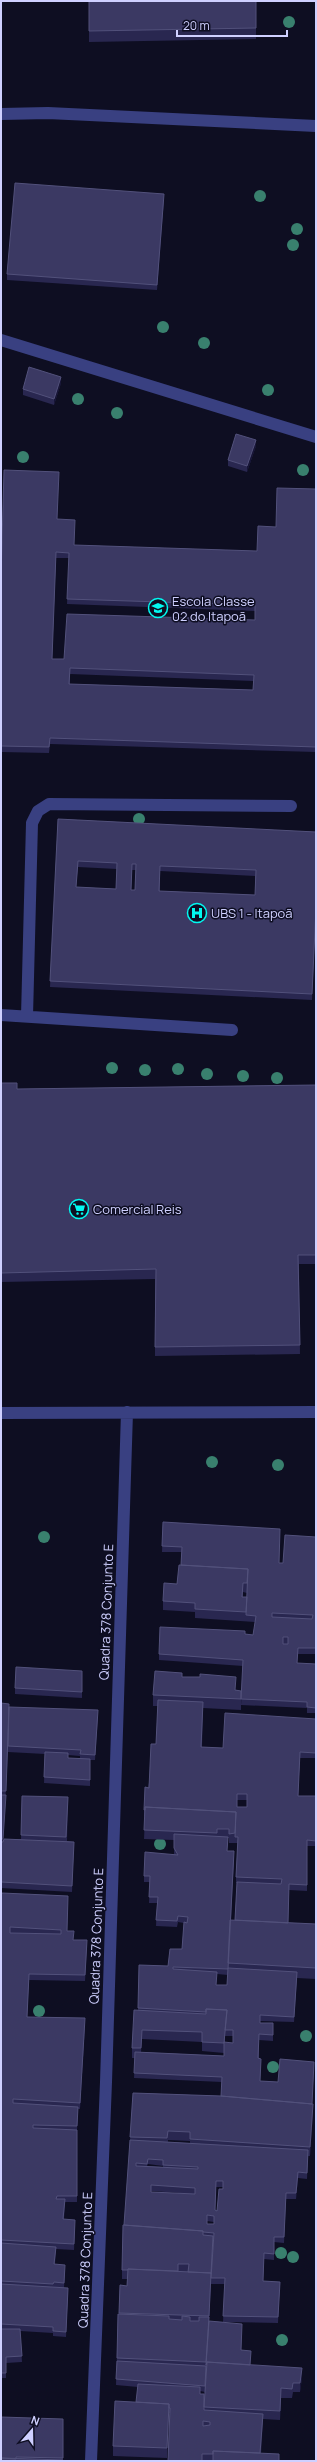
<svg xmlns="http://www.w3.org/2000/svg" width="317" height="2462" font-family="Manrope,sans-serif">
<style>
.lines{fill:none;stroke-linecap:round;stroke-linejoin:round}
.lane{stroke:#394081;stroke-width:12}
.street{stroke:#394081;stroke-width:12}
.tree{fill:#39806e}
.wall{fill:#292750;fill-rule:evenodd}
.shaded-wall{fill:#171536}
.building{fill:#3b3963;stroke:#52517b;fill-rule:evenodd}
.labels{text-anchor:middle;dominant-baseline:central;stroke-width:3;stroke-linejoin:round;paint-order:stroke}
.poi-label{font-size:13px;fill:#cfd0ff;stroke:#0e0e22;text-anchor:start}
.street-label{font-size:13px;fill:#cfd0ff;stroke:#0e0e22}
</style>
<rect width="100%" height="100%" fill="#0e0e22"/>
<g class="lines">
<path class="lane" d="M1,1015L232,1030
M27,1016L32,823L38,811L49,804L291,806"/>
<path class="street" d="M1,114L48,113L316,126
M1,340L316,437
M1,1413L316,1412
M91,2461L106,2082L127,1412"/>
</g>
<g class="tree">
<circle cx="289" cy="22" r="6"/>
<circle cx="260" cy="196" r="6"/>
<circle cx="297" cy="229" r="6"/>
<circle cx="293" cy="245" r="6"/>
<circle cx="163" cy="327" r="6"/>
<circle cx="204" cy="343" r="6"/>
<circle cx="268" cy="390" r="6"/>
<circle cx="78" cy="399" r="6"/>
<circle cx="117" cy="413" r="6"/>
<circle cx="23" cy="457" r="6"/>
<circle cx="303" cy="470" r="6"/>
<circle cx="139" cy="819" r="6"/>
<circle cx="112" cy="1068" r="6"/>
<circle cx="178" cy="1069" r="6"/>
<circle cx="145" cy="1070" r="6"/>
<circle cx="207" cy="1074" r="6"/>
<circle cx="243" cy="1076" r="6"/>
<circle cx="277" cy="1078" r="6"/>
<circle cx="212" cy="1462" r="6"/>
<circle cx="278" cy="1465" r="6"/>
<circle cx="44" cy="1537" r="6"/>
<circle cx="160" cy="1844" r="6"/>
<circle cx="39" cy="2011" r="6"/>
<circle cx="306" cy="2036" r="6"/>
<circle cx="273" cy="2067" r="6"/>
<circle cx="281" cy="2253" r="6"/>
<circle cx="293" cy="2257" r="6"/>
<circle cx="282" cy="2340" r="6"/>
</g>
<path class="wall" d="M89,1H256V39L89,42Z
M164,199L157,290L7,280V274Z
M61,383L54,405L23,395V389Z
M256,446L247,472L228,466V460Z
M316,489V752L50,744L49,753L1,752V579L57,519L74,545L257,551L276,527ZM56,558H69L67,604L255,611V620L64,659H52ZM70,674L253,681V690L70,684Z
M58,819L316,832V913L312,1000L50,987ZM78,867L117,869L116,889L76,887ZM132,870H136L135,890H131ZM160,871L255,876V895L160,891Z
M1,1083L17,1089L316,1085V1264H299L300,1354L155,1356V1279L1,1282Z
M163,1522L279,1563H283L316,1537V1654H298L297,1663L316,1664V1713H307V1708L241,1705L243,1666L159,1660V1654L245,1634L253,1635L255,1622L195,1618V1612L163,1610V1601L177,1584L181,1565L182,1552H162ZM243,1592L247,1593V1597H243Z
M82,1671V1698L15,1694V1688Z
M182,1677L235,1690L241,1691V1710L203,1708L202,1747L223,1748L316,1719V1758H300L298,1796H316V1846H307V1891L289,1890L288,1923L316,1924V1979L297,1978L294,2022L260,2021V2023H273V2041L259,2040V2058L261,2064L260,2081L278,2082L314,2067L312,2104L313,2113L310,2156H308L307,2179L298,2178L296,2199H286L284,2243L274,2242V2260L264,2259L263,2281L280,2282L278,2323L224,2322L242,2329L241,2350L250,2365L302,2378L300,2392H293L292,2398H281L280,2420L263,2419L261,2454L279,2461L202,2460L170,2413H169L167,2458L113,2456V2446L136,2402L138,2387L116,2385L118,2314H119L120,2285L127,2286V2279H122V2270L133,2093L221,2096L222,2082L134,2078L135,2058H132V2048L138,2010L139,1965L168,1966L182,1949L184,1923L178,1922L177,1927L156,1926L157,1903H149L150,1882H144V1876L174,1854V1840L144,1839L145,1816H144V1810L156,1744L158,1706H153V1695ZM237,1800H247V1807H237ZM228,1838H229V1843H238L236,1877V1883H237L235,1920H231L234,1857L227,1851ZM217,1974L228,1975L227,1985H216ZM225,2036H233V2043H225ZM142,2039L202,2042V2051L224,2053V2056L141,2052ZM168,2140L190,2141V2143L168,2142ZM148,2164L163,2166V2167L147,2166ZM216,2187H223L217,2211L215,2210ZM151,2191L195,2194L151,2192ZM207,2221L214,2222V2224H207ZM211,2284H225L223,2322L209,2321ZM200,2391L205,2392L204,2410L200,2394Z
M1,1703L9,1707L98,1716L95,1760H90V1786L44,1783L45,1754L8,1752L3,1840L21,1839L22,1796L68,1797L67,1841L74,1842L72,1892L1,1888ZM68,1755L80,1756V1759L68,1758Z
M1,1896L67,1931L73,1940L87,1946L85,1981L29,1980L27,2017L85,2024L80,2109H78L77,2131V2202H65L64,2219L75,2226L74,2250L56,2249L55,2264L65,2271L64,2288L68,2294L66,2337L53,2336V2333L20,2331L22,2362L6,2363V2378H1Z
M63,2419V2461H1Z"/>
<path class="shaded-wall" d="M164,194V199L157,290V285Z
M61,377V383L54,405V399Z
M256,440V446L247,472V466Z
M9,1704L6,1801L3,1845L6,1795Z
M85,2018V2024L80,2109V2103Z
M313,2104V2113L310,2156V2147Z
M298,2172V2178L296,2199V2193Z
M211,2273L209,2326L205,2392L209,2317Z
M302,2368V2378L300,2392V2383Z
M281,2388V2398L280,2420V2411Z
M169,2404V2413L167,2458V2448Z"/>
<path class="building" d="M89,1H256V28L89,31Z
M15,183L164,194L157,285L7,274Z
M29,367L61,377L54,399L23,389Z
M236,434L256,440L247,466L228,460Z
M4,470L59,472L57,519L75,520L74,545L257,551L258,526L276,527L277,488L316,489V747L50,738L49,747L1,746V579ZM56,552L69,553L67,599L255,605V620L67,614L64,659H52ZM70,668L254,675L253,690L69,684Z
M58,819L316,832V907L312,994L50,981ZM78,861L117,863L116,889L76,887ZM132,864H136L135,890H131ZM160,866L256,870L255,895L159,891Z
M1,1083H17V1089L316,1085V1255H298L300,1345L155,1347L156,1269L1,1273Z
M163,1522L280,1529L279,1563H283L285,1535L316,1537V1648H298L297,1663L316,1664V1708L307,1707V1702L241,1699L243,1660L159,1654L160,1627L245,1631V1634L253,1635L256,1616L246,1615L248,1569L181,1565L182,1547L162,1546ZM272,1613L313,1615L312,1619L272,1617ZM283,1637H288V1644H283Z
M179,1565L248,1569L247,1583H243L242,1597H247L246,1612L195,1609V1603L163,1601L164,1583L177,1584Z
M16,1667L82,1671V1692L15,1688Z
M155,1671L182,1673V1677H200V1674L236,1677L235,1690L241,1691V1699L153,1695Z
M158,1700L203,1702L201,1747L223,1748L225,1713L316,1719V1753L300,1752L298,1796H316V1841L307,1840V1885L289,1884L288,1923L235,1920L237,1882L281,1884L282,1879L236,1877L238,1837H235L236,1812L145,1807V1810H144L145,1787L149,1788L151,1744H156ZM237,1794H247V1807H237Z
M1,1703L9,1704L6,1791H1Z
M9,1707L98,1710L95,1755L80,1754L81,1750L8,1746Z
M45,1752L68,1753V1758L90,1759V1780L44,1777Z
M1,1795H6L3,1839H1Z
M22,1796L68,1797L66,1837L21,1835Z
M145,1807L236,1812L235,1833L229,1834V1829H217V1833L144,1830Z
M174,1834L228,1837L227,1851H234L228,1969L173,1967V1969L217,1972L216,1985H227L228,1968L297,1972L294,2017L260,2015V2023H273V2035L259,2034L258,2058L261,2059L260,2081L278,2082L280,2059L314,2062L312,2104L221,2096L222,2077L134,2073L135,2052L224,2056V2042L233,2043V2030H225L227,2010L206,2009V2012L138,2008L139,1965L168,1966L170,1949H182L184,1922L187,1923L188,1917L178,1916L177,1921L156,1920L158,1897H149L150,1876H144L145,1852L178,1855L174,1848Z
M4,1839L74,1842L72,1886L1,1882V1842H3Z
M2,1893L68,1896L67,1931H74L73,1940H87L85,1975L29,1974L27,2017L85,2018L80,2103L13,2099V2103L78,2107L77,2126L33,2125V2128L77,2130V2196H57L56,2199H65L63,2219L75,2220L74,2244L1,2240V1896ZM10,1927L61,1930V1934L10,1933Z
M230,1920L316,1924V1968L228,1963Z
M206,2009L227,2010L224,2043L202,2042V2032L142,2030L141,2048H132L134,2010L206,2014Z
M133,2093L221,2096L313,2104L310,2147L190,2139V2132L168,2131L167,2138L130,2137Z
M130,2140L308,2150L307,2173L298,2172L296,2193H286L284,2237H274V2254L264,2253L263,2281L280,2282L278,2317L223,2316L225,2278H211L214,2233L203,2232V2231L124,2225ZM148,2159L163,2160V2165L198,2167V2169L136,2166V2163L147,2164ZM216,2181H223V2189H219L217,2211L215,2210ZM151,2185L195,2188V2194L151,2192ZM207,2215L214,2216V2224H207Z
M123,2225L203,2231V2235L213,2236L211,2274V2273L188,2272L189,2264H178V2271L128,2269V2270H122Z
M1,2243L56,2247L54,2264L65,2265L64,2283L54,2282L53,2284L1,2281Z
M128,2269L211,2273L209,2316L119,2313L120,2285L127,2286Z
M1,2284L68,2288L66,2332L53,2331V2327L1,2324Z
M118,2314L169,2316V2319L182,2320V2316L190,2317V2321H199V2317H209L206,2362L117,2358Z
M209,2321L242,2324L241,2350L251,2351L250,2365L207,2362L206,2365Z
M1,2329H20L22,2356L6,2357V2373H1Z
M117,2361L206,2366L205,2386L116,2379Z
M207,2362L302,2368L300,2383H293L292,2389L281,2388L280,2411L204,2407Z
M138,2384L200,2387V2394H204V2410L263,2414L260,2453L213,2451V2454H202V2461H168L170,2408H169V2404L136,2402ZM203,2421L210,2422V2425L203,2426Z
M115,2401L169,2404L167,2448L113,2446Z
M1,2417L63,2419V2458L16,2457V2459L1,2458Z
M213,2451L279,2454V2461H213Z
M1,2458L63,2460V2461H1Z"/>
<defs>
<symbol id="school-ring" viewBox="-11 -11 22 22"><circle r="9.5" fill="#0e0e22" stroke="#02f8f0" stroke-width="1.5"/><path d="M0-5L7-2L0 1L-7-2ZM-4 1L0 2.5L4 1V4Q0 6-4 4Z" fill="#02f8f0"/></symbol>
<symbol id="hospital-ring" viewBox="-11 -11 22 22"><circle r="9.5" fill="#0e0e22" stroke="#02f8f0" stroke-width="1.5"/><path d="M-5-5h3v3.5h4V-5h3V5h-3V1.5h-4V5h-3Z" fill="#02f8f0"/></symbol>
<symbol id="supermarket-ring" viewBox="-11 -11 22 22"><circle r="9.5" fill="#0e0e22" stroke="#02f8f0" stroke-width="1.5"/><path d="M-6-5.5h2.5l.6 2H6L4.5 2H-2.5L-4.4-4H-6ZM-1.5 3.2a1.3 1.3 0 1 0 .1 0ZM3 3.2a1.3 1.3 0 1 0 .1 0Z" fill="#02f8f0"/></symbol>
</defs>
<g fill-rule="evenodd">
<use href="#school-ring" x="147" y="597" width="22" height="22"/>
<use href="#hospital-ring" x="186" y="902" width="22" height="22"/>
<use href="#supermarket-ring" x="68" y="1198" width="22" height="22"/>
</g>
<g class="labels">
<g class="poi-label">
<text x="172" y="601">Escola Classe<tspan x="172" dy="15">02 do Itapoã</tspan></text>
<text x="211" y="913">UBS 1 - Itapoã</text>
<text x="93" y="1209">Comercial Reis</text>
</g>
<g class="street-label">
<text transform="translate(106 1612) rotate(-88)">Quadra 378 Conjunto E</text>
<text transform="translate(96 1936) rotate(-88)">Quadra 378 Conjunto E</text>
<text transform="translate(85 2260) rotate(-88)">Quadra 378 Conjunto E</text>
</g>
</g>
<rect width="317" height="2462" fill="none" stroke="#cfd0ff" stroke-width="4"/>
<g transform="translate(32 2430) rotate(20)" stroke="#0e0e22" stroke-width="3" paint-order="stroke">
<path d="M0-3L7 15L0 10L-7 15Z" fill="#cfd0ff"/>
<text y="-6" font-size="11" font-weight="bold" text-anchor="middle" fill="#cfd0ff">N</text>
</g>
<path d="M177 30v6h110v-6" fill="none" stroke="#cfd0ff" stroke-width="2"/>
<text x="183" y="30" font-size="12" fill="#cfd0ff" stroke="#0e0e22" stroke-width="3" paint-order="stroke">20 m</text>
</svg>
